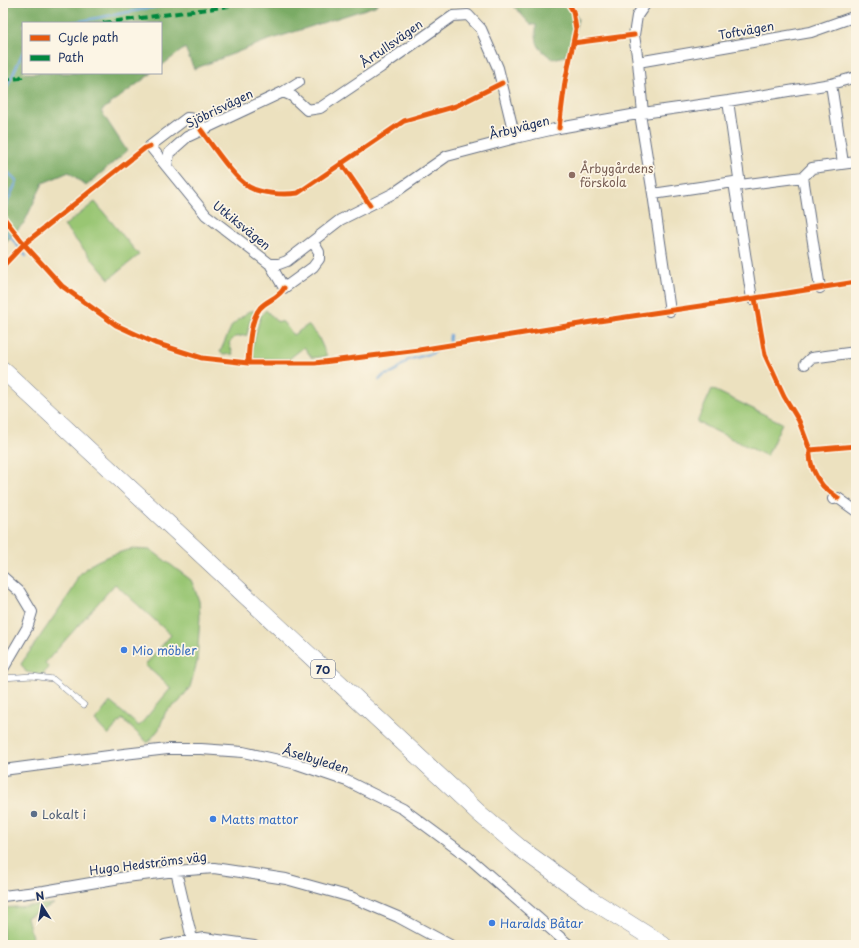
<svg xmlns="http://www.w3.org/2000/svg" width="859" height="948" font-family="'Playpen Sans',sans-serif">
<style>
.green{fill:#99c673;stroke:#5a7a68}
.forest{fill:#7aab65;stroke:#4a6d62}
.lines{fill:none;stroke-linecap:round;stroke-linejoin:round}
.stream{stroke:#67a1d7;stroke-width:2.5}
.service-casing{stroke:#646d80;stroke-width:6}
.minor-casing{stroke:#646d80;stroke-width:12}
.trunk-casing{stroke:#646d80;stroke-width:18}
.service{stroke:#fff;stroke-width:5}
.minor{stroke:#fff;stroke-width:10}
.trunk{stroke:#fff;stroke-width:17}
.quiet{stroke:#00873e;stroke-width:4;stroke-dasharray:8 4;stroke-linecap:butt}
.cycleway-casing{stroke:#fcf5e5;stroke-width:8}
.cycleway{stroke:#e8590c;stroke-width:5}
.education-dot{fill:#8d6e63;stroke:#fcf5e5;stroke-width:1.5}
.shop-dot{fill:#3f7fe0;stroke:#fcf5e5;stroke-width:1.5}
.service-dot{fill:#5c6f8a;stroke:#fcf5e5;stroke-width:1.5}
.labels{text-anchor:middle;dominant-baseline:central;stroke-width:3.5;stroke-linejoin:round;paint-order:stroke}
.shield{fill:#fcf5e5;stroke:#5e6a86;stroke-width:1}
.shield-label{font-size:11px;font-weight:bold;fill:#1b2f5e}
.street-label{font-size:12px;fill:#1b2f5e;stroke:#fcf5e5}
.education-label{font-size:12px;fill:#785e54;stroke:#fcf5e5;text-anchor:start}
.shop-label{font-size:12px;fill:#366cbe;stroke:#fcf5e5;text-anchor:start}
.service-label{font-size:12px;fill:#4e5e75;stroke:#fcf5e5;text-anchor:start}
</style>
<rect width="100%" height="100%" fill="#fcf5e5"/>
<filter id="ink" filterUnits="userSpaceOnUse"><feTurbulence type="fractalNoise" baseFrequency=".025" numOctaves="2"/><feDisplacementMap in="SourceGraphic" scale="8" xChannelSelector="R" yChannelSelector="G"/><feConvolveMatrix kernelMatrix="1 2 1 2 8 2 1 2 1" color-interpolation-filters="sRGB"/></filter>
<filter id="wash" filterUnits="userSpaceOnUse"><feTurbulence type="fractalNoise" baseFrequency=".012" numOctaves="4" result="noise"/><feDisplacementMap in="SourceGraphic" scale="16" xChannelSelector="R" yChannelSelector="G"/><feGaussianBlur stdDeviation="0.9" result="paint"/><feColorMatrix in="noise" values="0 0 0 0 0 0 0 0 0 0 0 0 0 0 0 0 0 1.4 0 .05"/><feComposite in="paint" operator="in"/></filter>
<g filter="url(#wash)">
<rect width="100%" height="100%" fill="#ece1bf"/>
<path class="green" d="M95,202L139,255L109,279L64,226Z
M266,310L276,321L283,322L293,335L308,325L318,336L327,356L312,358L304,347L289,359H254L252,347L261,315Z
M249,311H255L250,321L247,335L235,337L229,343L233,354L223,355L220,352L232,325Z
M712,389L782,423L767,456L697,422Z
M132,549L151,550L191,580L194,587L199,601L200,617L197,662L190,687L179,702L166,711L159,729L148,743L122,719L108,735L95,721L110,702L139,726L171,688L145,665L171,635L115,584L45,663L49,668L42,675L26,672L21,664L73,589C75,585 76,578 79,575C93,559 114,554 132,549Z
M54,904L27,917L34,945H3V908Z"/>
<path class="forest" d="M3,3H379L375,6L266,41L194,69L185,48L161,66V23H23V73H152L101,111L127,151L86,186L69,172L43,183L24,223L3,245Z
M511,3H570L578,19L571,46L565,56L553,59C536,47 536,45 536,25L530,24Z"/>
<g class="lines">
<path class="stream" d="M70,23L177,3
M3,96L23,52
M3,168L17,181L4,209
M3,228L26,256
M379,380L384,375L393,373L408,360L433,353L441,348L449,347L450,335"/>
</g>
</g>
<g filter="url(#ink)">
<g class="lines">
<defs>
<path id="service" d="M3,678L32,676L53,679L84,705"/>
<path id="minor" d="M638,62L811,32L856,16
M831,84L843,163
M283,92L299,82
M728,101L740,185L803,177
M643,113L638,62L634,35L637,16L646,3
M640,114L653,194L670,311
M515,138L498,68L481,29L468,15L453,16L381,67L320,108L307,110L292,96L283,92L187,137L169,153L167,167L206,215L270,264H279L287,261L340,220L394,193L447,156L515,138L559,128L643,113L728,101L831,84L856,77
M167,167L150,146L187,118C197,118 199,122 204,129
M653,194L734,182L752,299
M270,264L284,288L313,267L319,259V252L313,242
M820,288L803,177L812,168L856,162
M805,364L811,358L856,352
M833,499L838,498L856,511
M3,577L20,592L32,612L27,628L3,669
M3,770L124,754L168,749H201L243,752L297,764L347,781L403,809L468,857L569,945
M176,871L192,939
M3,896L44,891L126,877L176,871L214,868L286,879L351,897L398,917L450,945
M165,945L204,938L254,945"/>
<path id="trunk" d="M3,370L480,814L520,848L590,899L663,945"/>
</defs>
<use href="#service" class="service-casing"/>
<use href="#minor" class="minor-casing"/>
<use href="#trunk" class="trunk-casing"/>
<use href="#service" class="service"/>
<use href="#minor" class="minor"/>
<use href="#trunk" class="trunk"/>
<path class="quiet" d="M103,23L230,6L238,3
M3,80L20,78L25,73"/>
<defs>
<path id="cycleway" d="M573,43L634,35
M559,128L565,82L576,29L573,11L568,3
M201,130C211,144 220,157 231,170C236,176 242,182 249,187C261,194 284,195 298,193L404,121L456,106L502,83
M341,163L370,205
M3,217L24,244L62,286L116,325L155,343L202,358L248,363H315L419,350L592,322L755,298L856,282
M3,266L24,244L145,148L150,146
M755,298L765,355L784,396L799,421L810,450L856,446
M248,363C249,347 250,320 260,308C267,300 279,298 284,288
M810,450C809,463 815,476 823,486C827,490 833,494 838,498"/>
</defs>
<use href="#cycleway" class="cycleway-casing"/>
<use href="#cycleway" class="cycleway"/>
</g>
</g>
<circle class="education-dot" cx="572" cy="175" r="4"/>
<g class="shop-dot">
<circle cx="124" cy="650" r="4"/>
<circle cx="213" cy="819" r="4"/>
<circle cx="492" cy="923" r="4"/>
</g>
<circle class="service-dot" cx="34" cy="814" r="4"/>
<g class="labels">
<rect class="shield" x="311" y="660" width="24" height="18" rx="3"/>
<g class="shield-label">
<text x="323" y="669">70</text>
</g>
<g class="street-label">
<text transform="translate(746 30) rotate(-10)">Toftvägen</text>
<text transform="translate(391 43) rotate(-35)">Årtullsvägen</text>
<text transform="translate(219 108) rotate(-26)">Sjöbrisvägen</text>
<text transform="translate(519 127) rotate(-14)">Årbyvägen</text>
<text transform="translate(242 225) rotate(39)">Utkiksvägen</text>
<text transform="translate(316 759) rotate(17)">Åselbyleden</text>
<text transform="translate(148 863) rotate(-7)">Hugo Hedströms väg</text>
</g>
<g class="education-label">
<text x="580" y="168">Årbygårdens<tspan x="580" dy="14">förskola</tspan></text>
</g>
<g class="shop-label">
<text x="132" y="650">Mio möbler</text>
<text x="221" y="819">Matts mattor</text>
<text x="500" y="923">Haralds Båtar</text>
</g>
<g class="service-label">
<text x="42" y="814">Lokalt i</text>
</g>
</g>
<rect width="859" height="948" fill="none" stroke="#fcf5e5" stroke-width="16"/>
<rect x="22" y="22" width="140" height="52" fill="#fcf5e5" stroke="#a2a6af"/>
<rect x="30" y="35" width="20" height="6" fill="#e8590c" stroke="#a2a6af"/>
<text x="58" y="42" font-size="12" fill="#1b2f5e">Cycle path</text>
<rect x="30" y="55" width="20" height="6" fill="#00873e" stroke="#a2a6af"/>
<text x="58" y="62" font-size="12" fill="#1b2f5e">Path</text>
<g transform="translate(42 906) rotate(349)" stroke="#fcf5e5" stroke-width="3" paint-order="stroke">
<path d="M0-3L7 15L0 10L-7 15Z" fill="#1b2f5e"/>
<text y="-6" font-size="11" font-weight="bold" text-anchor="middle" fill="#1b2f5e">N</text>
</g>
</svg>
